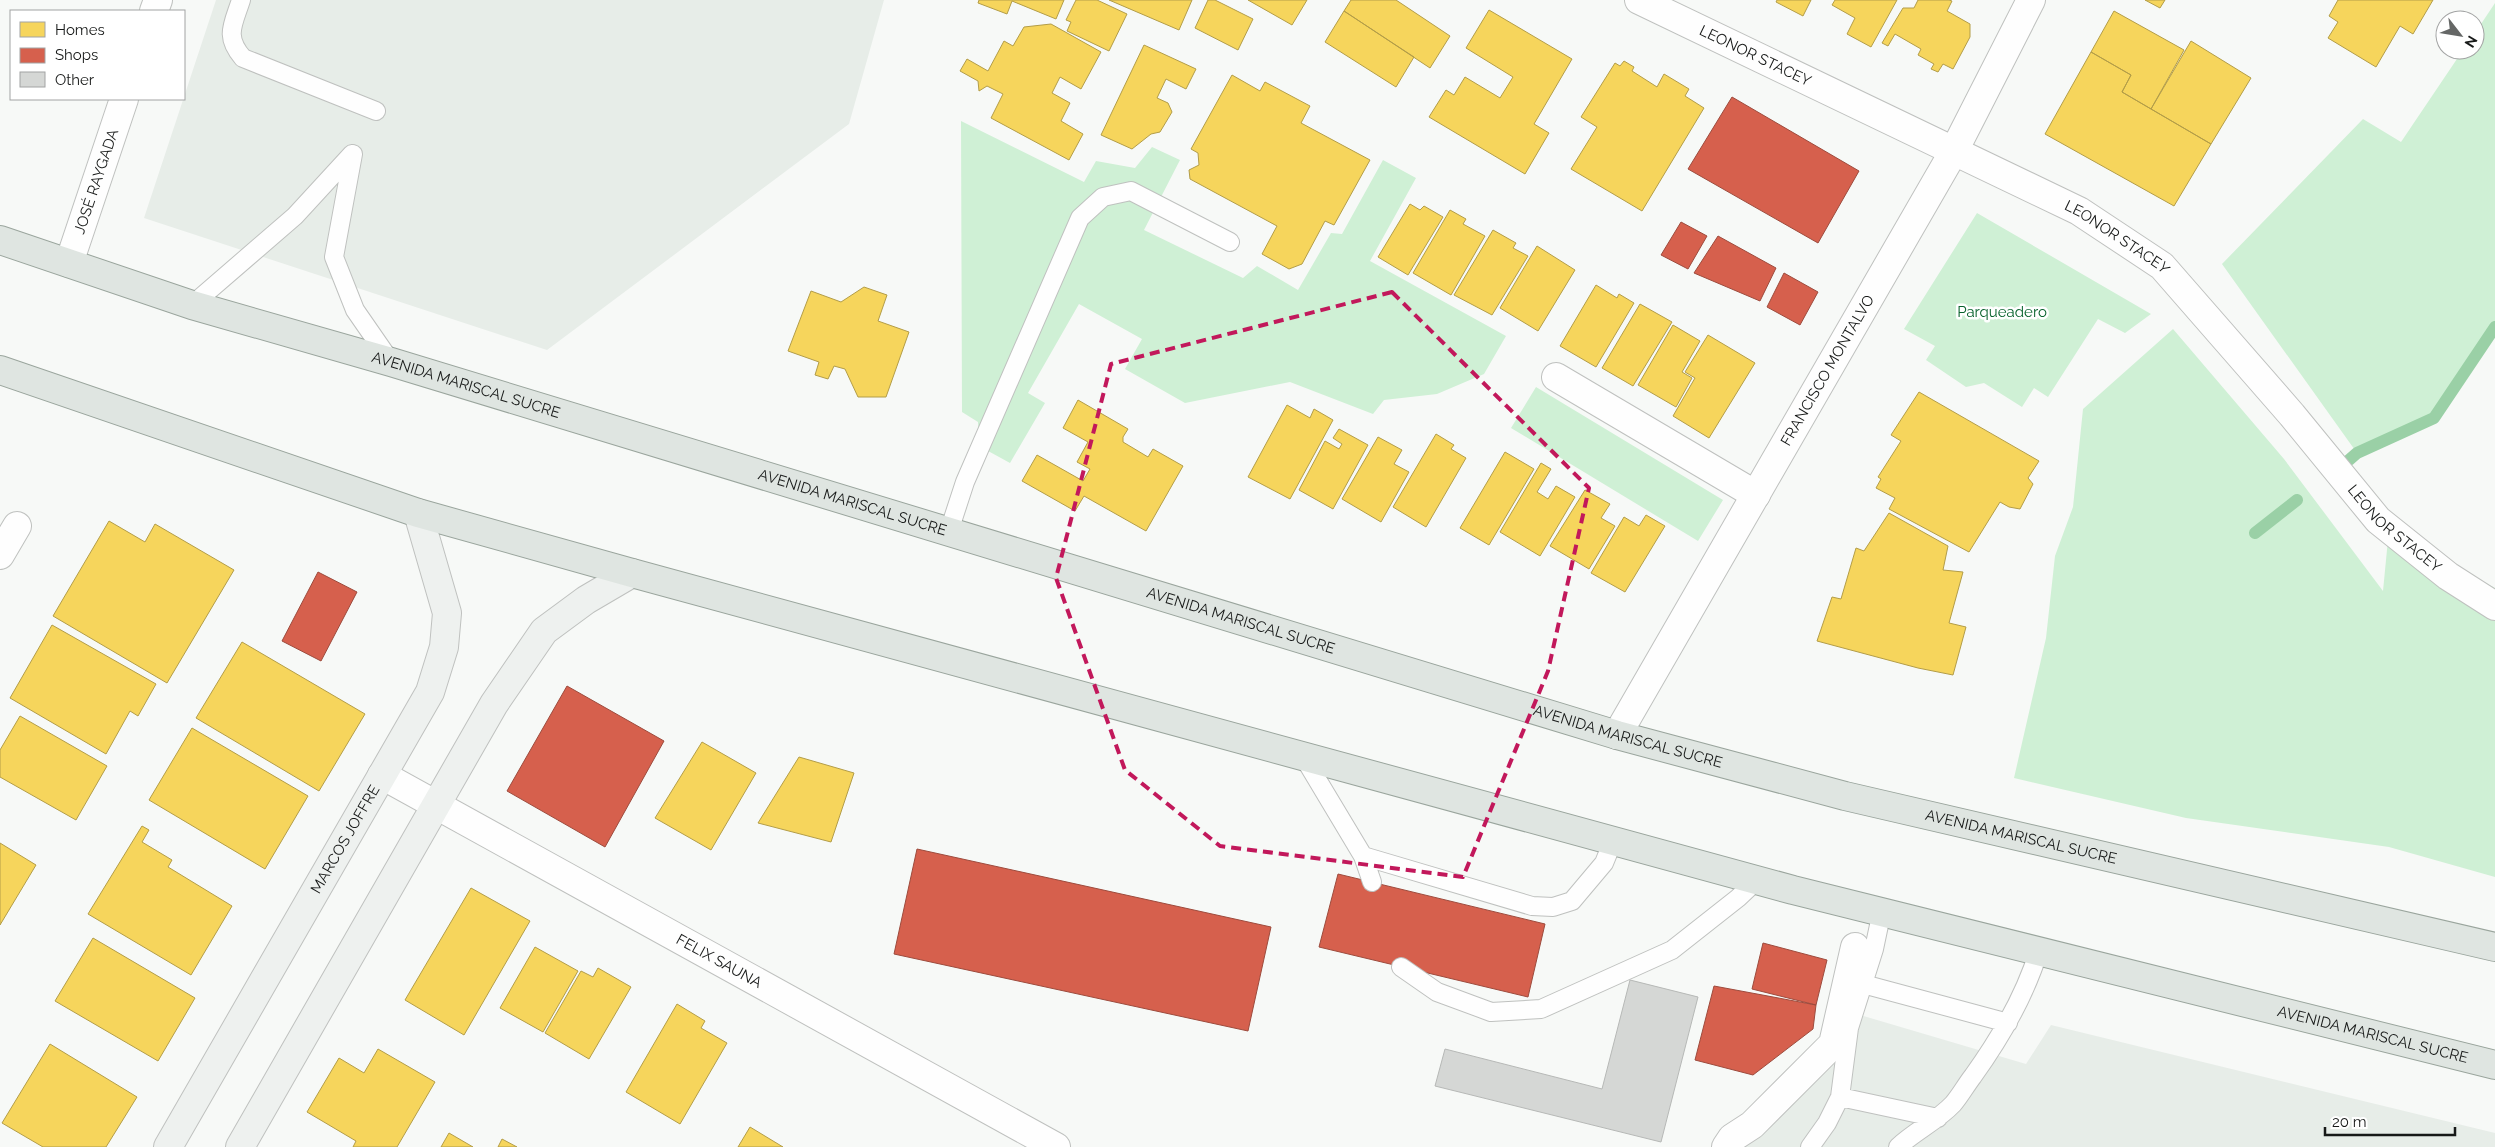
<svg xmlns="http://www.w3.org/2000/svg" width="2495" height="1147" font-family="Raleway,sans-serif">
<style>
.built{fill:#e7ede8}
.green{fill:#cff0d5}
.homes{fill:#f6d55c;stroke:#b39d48}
.shops{fill:#d6604d;stroke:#9d4b3d}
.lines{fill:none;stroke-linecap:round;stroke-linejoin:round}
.stream{stroke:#9ad0a6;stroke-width:12}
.building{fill:#d5d7d5;stroke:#b6b8b6}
.lane-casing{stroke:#bfc1bf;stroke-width:20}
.street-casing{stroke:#bfc1bf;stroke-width:30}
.secondary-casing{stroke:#bfc1bf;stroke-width:30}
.primary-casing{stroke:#9aa59d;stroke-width:30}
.lane{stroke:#fefefe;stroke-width:18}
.street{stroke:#fefefe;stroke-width:28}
.secondary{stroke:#eef1ef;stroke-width:28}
.primary{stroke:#dfe5e1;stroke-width:28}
.marked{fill:none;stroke:#c2185b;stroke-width:4;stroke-dasharray:10 6;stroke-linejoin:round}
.labels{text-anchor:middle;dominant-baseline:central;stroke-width:5;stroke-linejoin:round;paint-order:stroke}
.street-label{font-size:15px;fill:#171918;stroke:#fff}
.park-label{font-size:15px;fill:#07622c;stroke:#fff}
</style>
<rect width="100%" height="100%" fill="#f7f9f7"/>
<path class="built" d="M216,0H884L849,124L547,350L144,218Z
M1850,1012L2026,1064L2051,1025L2495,1133V1147H1743Z"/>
<path class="green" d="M2495,3V327L2434,418L2357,453L2222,264L2363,119L2401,142L2463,50H2475V33Z
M961,121L1084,182L1096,161L1135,168L1152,147L1180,160L1144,230L1243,278L1257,266L1298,290L1331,233L1342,234L1383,160L1416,178L1370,261L1506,336L1484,374L1437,394L1384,400L1373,414L1290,382L1185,403L1125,369L1142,339L1079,304L1028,393L1045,403L1010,463L979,446L978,422L962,412Z
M1977,213L2151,314L2125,333L2098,319L2048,397L2034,388L2022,407L1984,383L1966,387L1926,360L1935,346L1904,329Z
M2173,329L2284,459L2383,591L2389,529L2495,588V877L2389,847L2186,818L2014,778L2046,638L2055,556L2073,507L2083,409Z
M1536,387L1723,500L1698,541L1511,428Z"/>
<path class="homes" d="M979,0H1064L1056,19L1012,1L1007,14L978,3Z
M1076,0H1097L1127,14L1109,51L1067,31L1071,22L1066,20Z
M1109,0H1192L1179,30Z
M1208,0H1215L1253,19L1238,50L1195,28Z
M1248,0H1307L1292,25Z
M1351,0H1396L1450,36L1430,68L1344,11Z
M1777,0H1811L1803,16L1776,2Z
M1835,0H1897L1871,47L1847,34L1855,18L1832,5Z
M1918,0H1949L1952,1L1947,11L1970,24V37L1953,69L1943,64L1938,72L1931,69L1934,64L1918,55L1921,49L1895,34L1888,46L1882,43L1903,8H1914Z
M2145,0H2165L2160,8Z
M2338,0H2433L2413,34L2400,26L2376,67L2328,38L2338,22L2329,16Z
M1489,10L1572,59L1534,124L1549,133L1525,174L1429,117L1446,90L1454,95L1465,77L1500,98L1513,77L1466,48Z
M1344,11L1414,57L1396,87L1325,42Z
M2114,11L2184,50L2151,109L2122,92L2131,75L2091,52Z
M1051,24L1101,52L1081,89L1060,77L1052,93L1070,103L1061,121L1083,134L1069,160L991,118L1003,94L987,86L979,91L978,81L960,71L967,59L988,71L1004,41L1013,46L1024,27Z
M2191,41L2251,78L2211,144L2151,109Z
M1144,45L1196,69L1186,89L1166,79L1157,98L1168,103L1172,112L1160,132L1151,134L1132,149L1101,135Z
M2091,52L2131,75L2122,92L2211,144L2174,206L2045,134Z
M1624,61L1634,67L1632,71L1657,87L1664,74L1689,89L1685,96L1704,108L1642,211L1571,169L1597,127L1581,117L1615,63L1620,66Z
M1232,75L1260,91L1265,82L1310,106L1301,123L1370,160L1334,225L1325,221L1302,264L1289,269L1262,254L1277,226L1190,179L1189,170L1199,165L1198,153L1191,149Z
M1410,204L1420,210L1424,206L1443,217L1408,275L1378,257Z
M1450,210L1466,219L1463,224L1485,236L1451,295L1413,273Z
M1493,230L1516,243L1513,248L1528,256L1492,315L1454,295Z
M1537,246L1575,270L1538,331L1500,308Z
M1596,285L1617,298L1619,294L1634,303L1596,367L1560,346Z
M864,287L887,295L878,321L909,332L886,397H858L845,369L834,366L828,379L815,375L819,362L788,351L811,291L841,302Z
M1640,304L1672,322L1633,386L1602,368Z
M1673,325L1700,341L1682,372L1692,378L1676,407L1638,385Z
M1708,335L1755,363L1709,438L1673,416L1695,378L1685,372Z
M1919,392L2039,461L2028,478L2033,484L2020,509L2009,507L2000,502L1969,552L1889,509L1895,498L1876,488L1881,479L1878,477L1901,441L1891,435Z
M1078,400L1128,429L1123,437V442L1148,457L1153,449L1183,466L1146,531L1084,496L1075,511L1022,481L1037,455L1083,481L1090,469L1077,462L1088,442L1063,428Z
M1287,405L1310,418L1314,409L1333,420L1290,499L1248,477Z
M1339,429L1368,445L1333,509L1299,490L1325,441L1339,449L1342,444L1333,438Z
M1436,434L1454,445L1451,449L1466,458L1426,527L1393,507Z
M1378,437L1402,450L1394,464L1409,472L1381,522L1342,499Z
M1505,452L1534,469L1489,545L1460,528Z
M1541,463L1551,469L1537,492L1548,499L1556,486L1575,497L1540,556L1500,532Z
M1585,490L1610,504L1601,518L1615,526L1589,569L1550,546Z
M1889,513L1948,546L1943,570L1963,572L1949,623L1966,627L1953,675L1918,668L1817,641L1832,597L1841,599L1856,548L1864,551Z
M1646,515L1665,526L1625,592L1591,573L1624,517L1639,526Z
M109,521L145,542L155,524L234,570L167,683L53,616Z
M52,625L156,684L138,716L130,711L106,754L10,698Z
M242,642L365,714L319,791L196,718Z
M20,716L107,766L76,820L0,777V750Z
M192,728L308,796L265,869L149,800Z
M702,742L756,773L711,850L655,818Z
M799,757L854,773L831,842L758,823Z
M142,826L149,830L142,842L172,860L168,867L232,906L191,975L88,914Z
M0,843L36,865L0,925Z
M471,888L530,921L464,1035L405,1000Z
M93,938L195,998L158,1061L55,1001Z
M535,947L578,971L543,1032L500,1008Z
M598,968L631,987L589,1059L545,1033L581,971L593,977Z
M677,1004L705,1021L701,1028L727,1043L680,1124L626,1092Z
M50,1044L137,1097L106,1147H43L2,1123Z
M378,1049L435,1082L397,1147H353L356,1141L307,1112L339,1058L364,1073Z
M750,1127L783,1147H738Z
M449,1133L473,1147H441Z
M502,1139L517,1147H498Z"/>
<path class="shops" d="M1732,97L1859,171L1818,243L1688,169Z
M1681,222L1707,236L1688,269L1661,255Z
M1718,236L1776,268L1760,301L1694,273Z
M1784,273L1818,292L1800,325L1767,307Z
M318,572L357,592L321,661L282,641Z
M567,686L664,741L605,847L507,791Z
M917,849L1271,927L1248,1031L894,954Z
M1338,874L1545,924L1528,997L1319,947Z
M1763,943L1827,960L1816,1005L1752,989Z
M1714,986L1816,1005L1813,1029L1753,1075L1695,1060Z"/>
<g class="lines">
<path class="stream" d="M2349,460L2357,453L2434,418L2495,327
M2255,533L2297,500"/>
</g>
<path class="building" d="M1630,980L1698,997L1661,1142L1435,1086L1445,1049L1602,1089Z"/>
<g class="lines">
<defs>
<path id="lane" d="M241,0C233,25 224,36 243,58L376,111
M353,154L334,257L355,310L391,362
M192,305L295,216L352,154
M949,531L965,482L1080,218L1103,197L1131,191L1230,242
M1303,756L1363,856L1532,906L1553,907L1572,901L1604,863L1613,841
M1363,856L1372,882
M1401,967L1437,992L1491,1012L1541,1009L1672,950L1738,898L1757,880
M1863,984L2008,1023
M1840,1097L1938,1118
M1810,1147L1827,1123L1840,1097L1849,1028L1874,949L1882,911
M1898,1147C1915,1131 1937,1121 1953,1104C1960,1096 1966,1085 1973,1076C2001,1037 2025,996 2039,950"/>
<g id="street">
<path id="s1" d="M1639,0L2079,211L2162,266L2292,415L2378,520L2448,576L2495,606"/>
<path d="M154,11L158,0"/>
<path id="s2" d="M69,263L124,99"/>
<path d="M1556,377L1756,495"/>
<path d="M0,555L17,526"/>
<path id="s3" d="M1617,735L1954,151L2031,0"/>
<path id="s4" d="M382,775L1056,1147"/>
<path d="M1726,1147L1732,1138L1752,1125L1833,1044L1855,947"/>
</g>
<g id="secondary">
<path id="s5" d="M168,1147L430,692L444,647L447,613L418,513"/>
<path d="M240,1147L494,704L544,631L586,600L632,573"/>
</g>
<g id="primary">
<path id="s6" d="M0,240L192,305L391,362L1617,735L1845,796L2495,947"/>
<path id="s7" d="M0,370L418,513L632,573L1793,890L2495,1065"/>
</g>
</defs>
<use href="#lane" class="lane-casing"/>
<use href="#street" class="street-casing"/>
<use href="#secondary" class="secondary-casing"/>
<use href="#primary" class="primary-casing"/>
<use href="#lane" class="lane"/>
<use href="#street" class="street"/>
<use href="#secondary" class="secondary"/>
<use href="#primary" class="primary"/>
</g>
<path class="marked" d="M1392,292L1589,488L1548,671L1463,877L1220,846L1125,770L1056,578L1111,364Z"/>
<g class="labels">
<g class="street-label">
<text stroke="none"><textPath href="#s1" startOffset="129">LEONOR STACEY</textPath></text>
<text stroke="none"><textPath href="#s2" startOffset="86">JOSÉ RAYGADA</textPath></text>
<text stroke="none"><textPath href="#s1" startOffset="534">LEONOR STACEY</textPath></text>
<text stroke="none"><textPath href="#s3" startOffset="421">FRANCISCO MONTALVO</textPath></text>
<text stroke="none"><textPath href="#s6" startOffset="488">AVENIDA MARISCAL SUCRE</textPath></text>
<text stroke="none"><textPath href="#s6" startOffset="892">AVENIDA MARISCAL SUCRE</textPath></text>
<text stroke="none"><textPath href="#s1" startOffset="939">LEONOR STACEY</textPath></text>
<text stroke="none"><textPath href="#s6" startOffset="1298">AVENIDA MARISCAL SUCRE</textPath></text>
<text stroke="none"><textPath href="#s6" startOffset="1702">AVENIDA MARISCAL SUCRE</textPath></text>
<text stroke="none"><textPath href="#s6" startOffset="2108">AVENIDA MARISCAL SUCRE</textPath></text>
<text stroke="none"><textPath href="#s5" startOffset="355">MARCOS JOFFRE</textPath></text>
<text stroke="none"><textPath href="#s4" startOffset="385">FELIX SAUNA</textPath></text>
<text stroke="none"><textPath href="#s7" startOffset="2465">AVENIDA MARISCAL SUCRE</textPath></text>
</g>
<g class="park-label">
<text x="2002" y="312">Parqueadero</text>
</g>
</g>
<rect x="10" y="10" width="175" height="90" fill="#ffffff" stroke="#a2a3a3"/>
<rect x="20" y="22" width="25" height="15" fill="#f6d55c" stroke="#a2a3a3"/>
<text x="55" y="35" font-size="15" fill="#171918">Homes</text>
<rect x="20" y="48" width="25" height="15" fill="#d6604d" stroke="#a2a3a3"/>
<text x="55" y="60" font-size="15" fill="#171918">Shops</text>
<rect x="20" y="72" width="25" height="15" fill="#d5d7d5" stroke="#a2a3a3"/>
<text x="55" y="85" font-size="15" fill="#171918">Other</text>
<g transform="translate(2460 35) rotate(121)"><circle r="24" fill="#ffffff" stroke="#a2a3a3"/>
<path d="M0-4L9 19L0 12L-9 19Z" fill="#656766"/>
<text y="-8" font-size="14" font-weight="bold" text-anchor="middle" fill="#171918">N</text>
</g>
<path d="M2325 1127v8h130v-8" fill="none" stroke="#171918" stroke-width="2.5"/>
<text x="2332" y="1127" font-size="15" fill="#171918" stroke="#ffffff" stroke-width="4" paint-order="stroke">20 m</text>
</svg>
